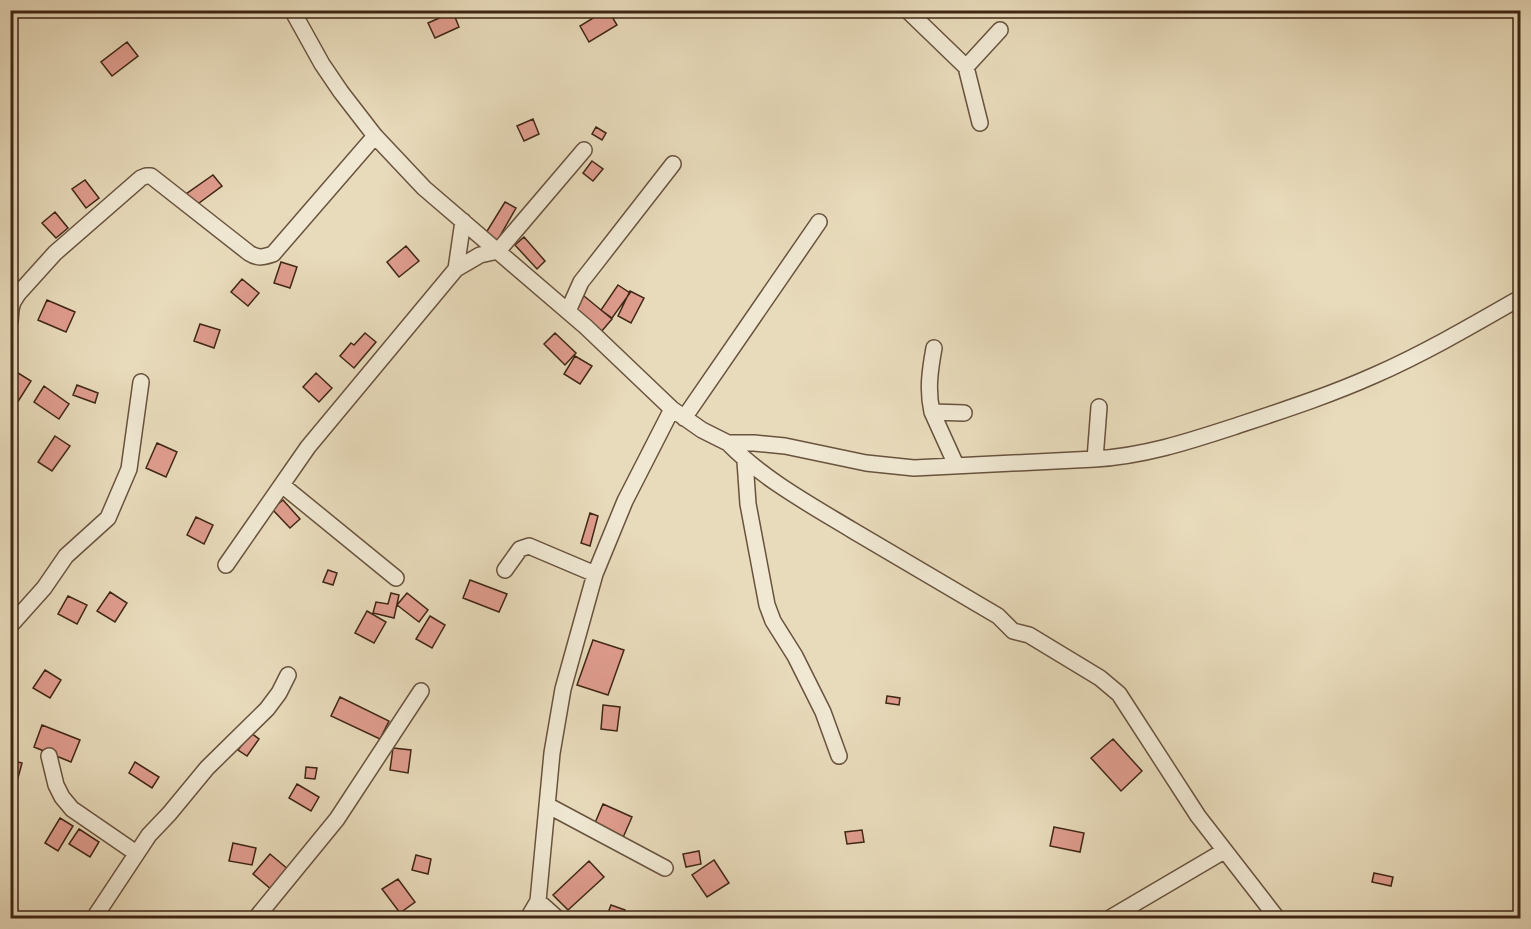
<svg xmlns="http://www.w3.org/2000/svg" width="1531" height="929" font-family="'IM FELL English',serif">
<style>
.building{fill:#e09d8f;stroke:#3f2615;stroke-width:1.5}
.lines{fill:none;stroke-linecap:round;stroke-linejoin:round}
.street-casing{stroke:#69533e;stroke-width:18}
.street{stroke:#f0e8d3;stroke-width:15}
</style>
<rect width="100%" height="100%" fill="#e8dbbb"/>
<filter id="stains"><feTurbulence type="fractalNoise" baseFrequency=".00333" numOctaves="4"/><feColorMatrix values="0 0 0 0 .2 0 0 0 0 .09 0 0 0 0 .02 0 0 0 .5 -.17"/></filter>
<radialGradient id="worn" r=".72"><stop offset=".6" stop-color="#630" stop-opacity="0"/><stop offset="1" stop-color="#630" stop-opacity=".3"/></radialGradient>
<path class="building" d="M606,10H608L617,25L589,42L580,26Z
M453,12L459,27L435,38L428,23Z
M127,42L138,56L112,76L101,62Z
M533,119L539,134L524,141L517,126Z
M596,127L606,133L602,140L592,134Z
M592,161L603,169L593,181L583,173Z
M213,175L222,186L195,206L186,194Z
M85,180L99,198L86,208L72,189Z
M505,202L516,208L496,243L484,236Z
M55,212L68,228L56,238L42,223Z
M524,237L545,261L537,269L515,245Z
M406,246L419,261L399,277L387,262Z
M281,262L297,267L290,288L274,283Z
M242,279L259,293L248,306L231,292Z
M618,285L630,293L612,318L601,310Z
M630,291L644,298L631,323L618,316Z
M584,296L612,319L601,332L573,308Z
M47,300L75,312L66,332L38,320Z
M200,324L220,330L214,348L194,341Z
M365,333L376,342L354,368L340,356L351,343L354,345Z
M555,333L576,353L565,365L544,344Z
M575,356L592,366L580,384L564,374Z
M10,368L31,381L12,411L10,410Z
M316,373L332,388L319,402L303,387Z
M77,385L98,393L95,403L73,395Z
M44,386L69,404L59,419L34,402Z
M55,436L70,446L52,471L38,462Z
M157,443L177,452L166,477L146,468Z
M283,500L300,519L290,528L272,509Z
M590,513L598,516L590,546L581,543Z
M196,517L213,525L204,544L187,535Z
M328,570L337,573L333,585L323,582Z
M470,580L507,594L499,612L463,598Z
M110,592L127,603L115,622L97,611Z
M391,593L399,595L394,618L373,613L376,602L388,604Z
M407,593L428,610L419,622L397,605Z
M68,596L87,605L77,624L58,614Z
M367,611L386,622L374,643L355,633Z
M430,616L445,625L432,648L416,639Z
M593,640L624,650L608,695L577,685Z
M45,670L61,680L50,698L33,688Z
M887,696L900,698L899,705L886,703Z
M340,697L389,721L380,739L331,716Z
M603,705L620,707L617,731L601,729Z
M603,705L620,707L617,731L601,729Z
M42,725L80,740L71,762L34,747Z
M251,733L259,739L247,756L238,750Z
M1113,739L1142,771L1121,791L1091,758Z
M393,748L411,750L408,773L390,770Z
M10,760L22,763L16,785L10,783Z
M135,762L159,777L152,788L129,773Z
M306,767L317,768L315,779L305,778Z
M297,784L319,797L311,811L289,798Z
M603,804L632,817L621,842L592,830Z
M603,804L632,817L621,842L592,830Z
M60,818L73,826L58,851L45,843Z
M1054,827L1084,833L1080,852L1050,846Z
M79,829L99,842L90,857L69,844Z
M862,830L864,842L847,844L845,832Z
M862,830L864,842L847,844L845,832Z
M233,843L256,848L252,865L229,861Z
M699,851L701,864L686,867L683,854Z
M699,851L701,864L686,867L683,854Z
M270,854L289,870L272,890L253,874Z
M416,855L431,859L428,874L412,870Z
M714,860L729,883L707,897L692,875Z
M714,860L729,883L707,897L692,875Z
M589,861L604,877L568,910L553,895Z
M1374,873L1393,877L1391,886L1372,882Z
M398,879L415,902L400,913L382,889Z
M611,905L625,910L622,918H606Z
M611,905L625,910L622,918H606Z"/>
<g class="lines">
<defs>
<path id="street" d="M292,10L322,64L341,92L375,136L424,188L586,327L672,409L702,430L728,443H754L785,446L866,463L914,468L1095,459C1144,456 1187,442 1233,427C1281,411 1328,396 1375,375C1425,353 1473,325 1520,298
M907,10L966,67L980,123
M966,67L1000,30
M456,269L463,221
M568,311L581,282L592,268L673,164
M10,321L11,309L13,302L18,294L55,253L141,178L146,176H151L249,253C258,259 264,257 273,254L375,136
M934,348C930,370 927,390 932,412L956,465
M932,412L964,413
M684,418L819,222
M728,443C763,479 809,504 852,530C900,558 949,587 998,616L1013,631L1029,635L1100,678L1119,694L1198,816L1277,918
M1095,459L1099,407
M745,461L748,504L767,605L773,621L795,656L823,712L839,756
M282,485L396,578
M226,565L308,447L456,269L480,255L498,251L584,150
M505,570L520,549L529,546L595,574
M10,626L44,588L66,556L108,518L129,469L141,382
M49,756L56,785L62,797L72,809L136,853
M547,805L665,868
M538,901L557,918
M94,918L149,835L169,814L207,768L267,709L279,693L288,675
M256,918L337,819L421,691
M528,918L538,901L552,753L563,689L595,574L625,501L672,409
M1110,918L1224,851"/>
</defs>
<use href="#street" class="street-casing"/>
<use href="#street" class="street"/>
</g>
<rect width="1531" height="929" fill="none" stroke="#e8dbbb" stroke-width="36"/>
<rect x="12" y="12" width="1507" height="905" fill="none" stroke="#3f2615" stroke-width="3"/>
<rect x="18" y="18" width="1495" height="893" fill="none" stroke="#3f2615" stroke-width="1.5"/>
<rect width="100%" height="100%" filter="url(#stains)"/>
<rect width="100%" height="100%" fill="url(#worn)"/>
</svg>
